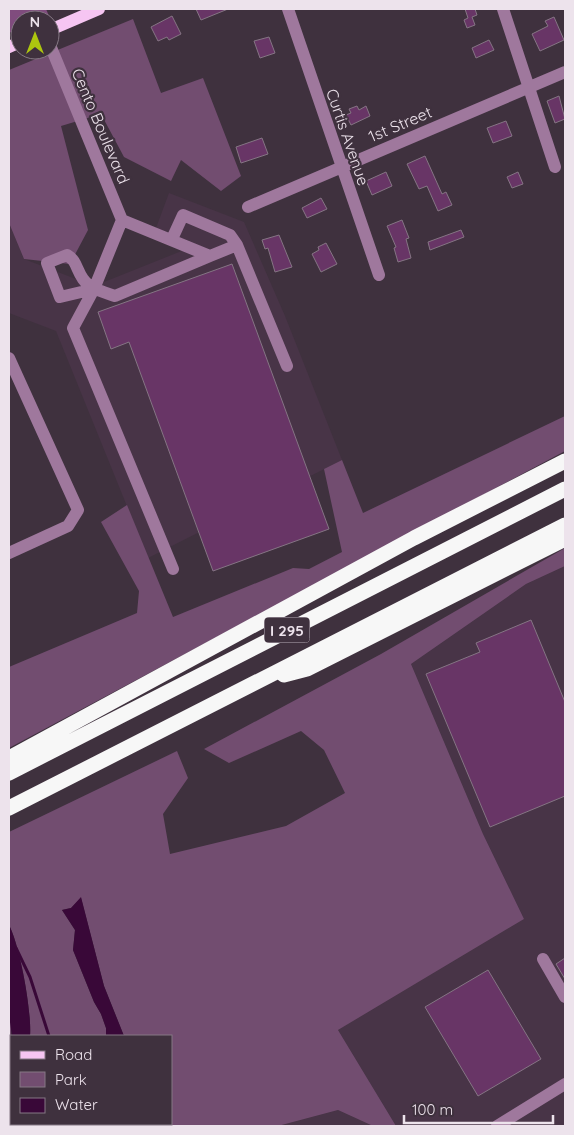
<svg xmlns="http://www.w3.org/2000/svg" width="574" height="1135" font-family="Quicksand,sans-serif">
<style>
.built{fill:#483447}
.green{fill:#724d70}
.forest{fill:#804c7e}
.water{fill:#390838}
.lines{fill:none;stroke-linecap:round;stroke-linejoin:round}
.stream{stroke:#390838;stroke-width:3}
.building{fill:#683566;stroke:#857584}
.minor{stroke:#9f789d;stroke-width:12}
.major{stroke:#f6c5f2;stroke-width:12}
.highway{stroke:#f7f7f7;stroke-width:15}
.labels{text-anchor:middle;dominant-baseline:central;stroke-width:4.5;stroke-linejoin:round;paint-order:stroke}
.shield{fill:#3f313e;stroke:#b9aeb8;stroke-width:1}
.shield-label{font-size:15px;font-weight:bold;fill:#ede3ec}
.street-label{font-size:16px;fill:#ede3ec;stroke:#3f313e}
</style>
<rect width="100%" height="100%" fill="#3f313e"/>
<path class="built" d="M169,193L244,222L285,316L342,460L148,558L56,331L9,313V223L24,259L94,286L194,246L156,228Z
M565,566V1126H396L338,1030L524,919L483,834L411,664L526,584Z
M338,1110L373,1126H278Z"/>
<path class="green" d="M133,19L161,93L203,78L241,176L221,191L181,160L171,181L124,157L101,114L61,126L88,230L70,264L24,259L9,223V70Z
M565,416V451L9,748V667L137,613L139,591L101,522L127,505L173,617L293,568L309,569L342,552L324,469L342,460L363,513Z
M565,548V566L526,584L411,664L483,834L524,919L338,1030L396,1126H373L338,1110L278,1126H13L14,1124H171V1036H124L104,986L81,898L71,908L62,910L75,930L73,950L94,1002L101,1014L106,1028V1036H30C32,1012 20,946 9,925V832L177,751L188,778L163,814L170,854L286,826L345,793L324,750L301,731L229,763L204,749L381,654Z
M9,1015L11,1023V1075L9,1081Z"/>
<path class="forest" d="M9,9H46L49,16L39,20H20V28L9,33Z"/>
<path class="water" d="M81,897L104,986L124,1036H106V1028L101,1014L94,1002L73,950L75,930L62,910L71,908Z
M9,925C20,946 32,1012 30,1036H12L9,1015Z
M11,1075V1124H14L13,1126H9V1081Z"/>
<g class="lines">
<path class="stream" d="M16,948L30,977L49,1036
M73,1124L74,1126"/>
</g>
<path class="building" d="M196,9H228L201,20Z
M465,9H475L477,15L472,17L475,25L467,28L464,20L468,18Z
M172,16L181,34L169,40L167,37L158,41L151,27Z
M554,17L564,40L540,51L532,34L548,26L545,21Z
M269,37L275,53L260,58L254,41Z
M489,40L494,50L476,58L472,48Z
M559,96L565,119L555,123L547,101Z
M357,106L359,110L366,106L370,116L351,125L346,115L351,113L349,109Z
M506,121L512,136L493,143L487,128Z
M262,138L268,154L241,163L236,147Z
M425,156L442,194L446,192L452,205L438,211L427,186L419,189L407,164Z
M386,172L392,186L372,195L366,181Z
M518,172L523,184L512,188L507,177Z
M321,198L327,209L307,218L302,208Z
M402,220L409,238L406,239L411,258L398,262L394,248L396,247L387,226Z
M461,230L464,237L430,250L428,242Z
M279,235L292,267L275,272L268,248L265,249L262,240Z
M326,243L337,264L321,272L312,254L319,250L318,247Z
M232,264L329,529L213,571L129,342L111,349L98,312Z
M531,620L565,702V796L490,827L426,674L480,652L476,643Z
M565,958V979L556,964Z
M488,970L541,1059L478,1096L425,1007Z"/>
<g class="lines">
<path class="minor" d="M288,9L379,275
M503,9L555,167
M50,45L122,220
M248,207L565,72
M122,220L94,289L73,328L173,569
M172,239L183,215L230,235L237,245
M210,256L237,245L287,366
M94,289L60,297L47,263L67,255C77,261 76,269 83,279C90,289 104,292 115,296L210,256L122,220
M9,358L78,510L68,526L9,553
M543,959L565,997
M497,1126L565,1084"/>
<path class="major" d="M50,30L99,9
M9,47L20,42"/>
<path class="highway" d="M284,675L307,669L565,539
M9,758L414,538L565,461
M9,773L565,489
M9,808L565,525"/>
</g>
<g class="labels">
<rect class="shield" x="264.5" y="617.5" width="45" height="25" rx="4"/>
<g class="shield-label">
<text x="287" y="630">I 295</text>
</g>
<g class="street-label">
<text transform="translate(400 124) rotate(-23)">1st Street</text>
<text transform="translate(101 126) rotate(67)">Cento Boulevard</text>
<text transform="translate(348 137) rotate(71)">Curtis Avenue</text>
</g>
</g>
<rect width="574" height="1135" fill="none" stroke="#ede3ec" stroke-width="20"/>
<rect x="10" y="1035" width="162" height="90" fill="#3f313e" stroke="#857884"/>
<rect x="20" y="1051" width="25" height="8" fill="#f6c5f2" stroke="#857884"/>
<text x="55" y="1060" font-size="15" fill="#ede3ec">Road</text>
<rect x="20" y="1072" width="25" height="15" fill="#724d70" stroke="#857884"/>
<text x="55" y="1085" font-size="15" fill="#ede3ec">Park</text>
<rect x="20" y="1098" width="25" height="15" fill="#390838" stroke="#857884"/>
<text x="55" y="1110" font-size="15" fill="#ede3ec">Water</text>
<g transform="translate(35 35)"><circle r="24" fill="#3f313e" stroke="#857884"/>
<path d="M0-4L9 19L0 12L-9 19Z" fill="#adc60f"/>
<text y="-8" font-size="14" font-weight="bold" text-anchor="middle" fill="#ede3ec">N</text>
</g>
<path d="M404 1115v8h149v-8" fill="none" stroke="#ede3ec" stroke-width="2.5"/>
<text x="412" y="1115" font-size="15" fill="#ede3ec" stroke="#3f313e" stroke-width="4" paint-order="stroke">100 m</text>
</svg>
